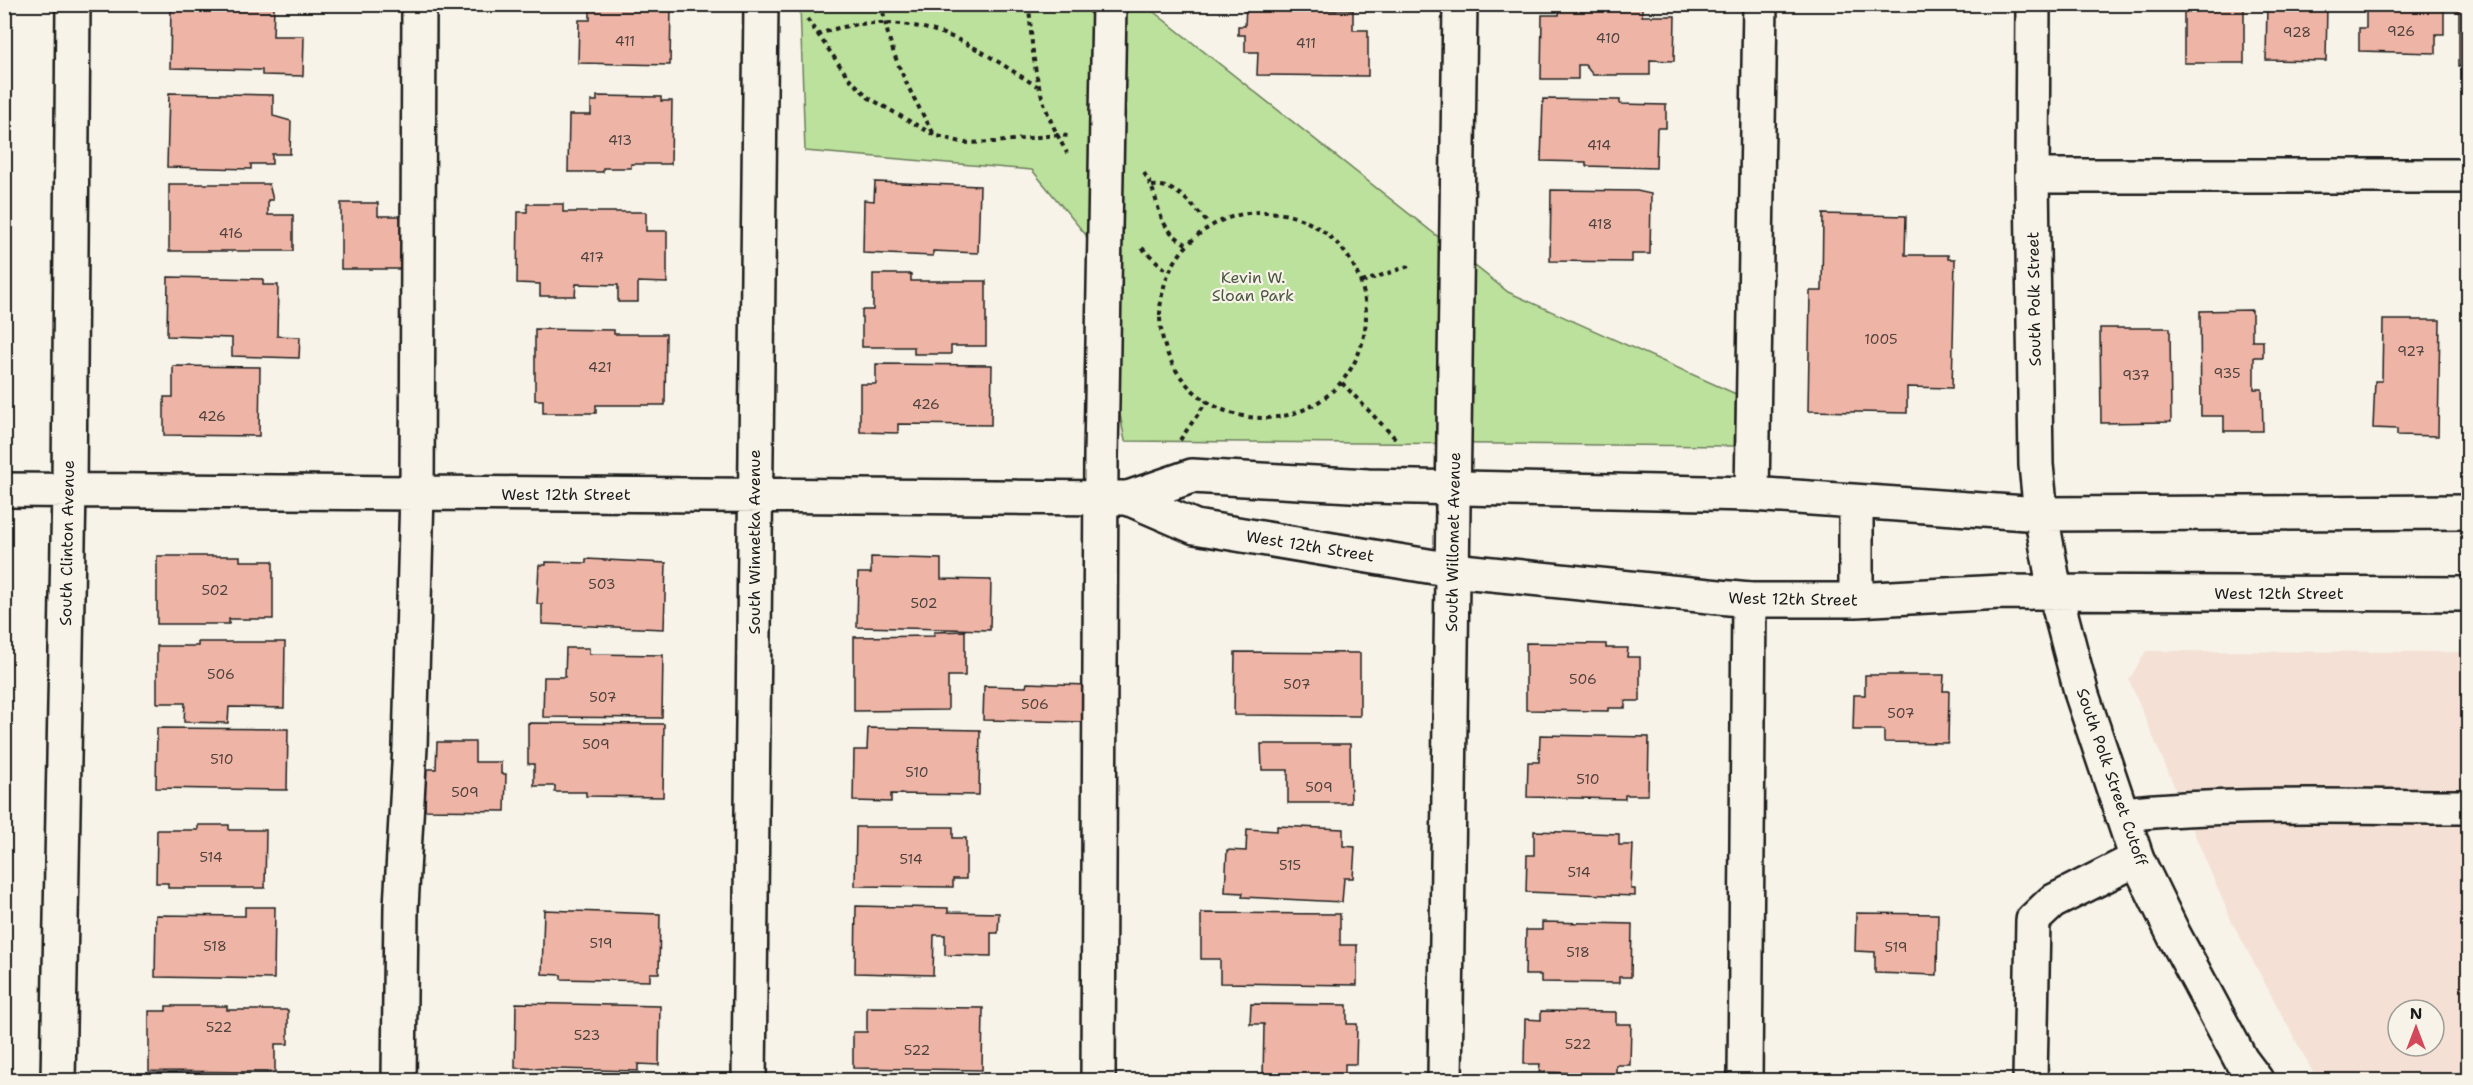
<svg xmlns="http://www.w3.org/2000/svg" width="2473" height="1085" font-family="'Shantell Sans',sans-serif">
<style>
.built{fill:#f4e0d4;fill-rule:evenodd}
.green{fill:#bce19c;stroke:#6c7e5c;stroke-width:1.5}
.building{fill:#eeb5a6;stroke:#1c1c1c;stroke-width:1.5}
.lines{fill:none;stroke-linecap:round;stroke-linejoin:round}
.minor-casing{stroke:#1c1c1c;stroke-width:38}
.major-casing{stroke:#1c1c1c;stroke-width:38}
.path{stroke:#1c1c1c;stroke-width:4;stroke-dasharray:4.5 4.5;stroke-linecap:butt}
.minor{stroke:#f7f3e8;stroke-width:33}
.major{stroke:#f7f3e8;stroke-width:33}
.labels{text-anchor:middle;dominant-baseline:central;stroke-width:4.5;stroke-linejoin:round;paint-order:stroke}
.number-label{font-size:14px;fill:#50423e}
.park-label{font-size:16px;fill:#4c5742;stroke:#f7f3e8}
.street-label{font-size:16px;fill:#1c1c1c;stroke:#f7f3e8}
</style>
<rect width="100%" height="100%" fill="#f7f3e8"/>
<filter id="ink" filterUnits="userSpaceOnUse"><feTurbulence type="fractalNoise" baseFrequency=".0167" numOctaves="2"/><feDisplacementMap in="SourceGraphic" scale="12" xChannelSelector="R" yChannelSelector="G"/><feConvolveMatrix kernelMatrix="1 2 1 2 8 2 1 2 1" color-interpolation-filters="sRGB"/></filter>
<g filter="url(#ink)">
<path class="built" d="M2146,651L2468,652V1080H2318L2316,1078L2232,922L2129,680ZM2398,1010H2434V1046H2398Z"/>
<path class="green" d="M800,5H1145L1508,292L1736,394L1734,446L1125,441L1086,235L1032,170L805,151Z"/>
<path class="building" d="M590,4L671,5L670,65L578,63L579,20H590Z
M1246,4L1329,6V10H1353V30H1368V76L1257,75L1258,52H1245V35H1238V26H1245Z
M1560,4L1642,7V16H1675L1674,61L1650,60V75H1593L1585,65H1578V79H1541L1542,15H1559Z
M2184,4H2244V63H2184Z
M2267,4H2327L2326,61L2266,60Z
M2366,4H2444V34H2436V53L2359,51V28H2366Z
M2459,4H2468V66H2459Z
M171,5L274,7L273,36H304L303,76L262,75V70L170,68Z
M169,93L273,95V116L291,121L290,154H272V164H251V169L167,167Z
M597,96L661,97V101H672L671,164H631V168H603V172H568L569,115H591V101H597Z
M1543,99L1620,100V104L1666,105V128H1657L1656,168L1586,166V162L1541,161Z
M875,182L980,186L978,253L933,251V256L863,253L864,200L874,201Z
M169,184H269L273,200H268V215H293V251H169Z
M1551,190L1637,191L1651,194L1650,254H1632V262L1550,261Z
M341,203H378V216H401V269H341Z
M527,204H563V212H646V231H667V283L638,282V302H618V285L576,284L575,296H540V284L517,283L518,212H527Z
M1823,214L1906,216L1905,255H1948V259H1955L1952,388L1907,387V413L1808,411L1810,291H1822Z
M873,274H911V281H986V346H951V354H914V347H862V310H873Z
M168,277L263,279V285H278L277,336L300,337L299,358L232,356V338L167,336Z
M2252,310V341H2263V357H2254V389H2262L2263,431H2224V416H2201L2200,311Z
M2383,320H2440L2438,436L2397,435V429L2373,428L2375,381H2382Z
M2100,328H2170L2171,422L2101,423Z
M535,329L614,330V334H666L665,405H596V413H543V400H535Z
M876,364L992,365L991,425L898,424V433L860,432V384H876Z
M173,366L260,367L259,436L164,435V397H173Z
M157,556H240V561H273V619H229V624H157Z
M871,557L941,559V579L991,580L990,630L857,627L858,573H871Z
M586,559L666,563L664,629L542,624V604H537L539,565H546V562L586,563Z
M965,631V676H948V710L854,711V637L934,636V632Z
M198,642H285L284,708L229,707L228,723L184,722L185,703H157V646H198Z
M1526,643L1606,644V648H1628L1627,657H1640V701H1625V708H1608V711L1526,710Z
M566,648H589V654L663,655L662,718L543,717L544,677H565Z
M1235,652L1360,653V716L1234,715Z
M1865,675H1944L1943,691H1949L1948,743L1884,742V730H1853L1854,695H1865Z
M1027,683L1087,685L1086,722L983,720L984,686L1026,687Z
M528,723L664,724L663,797L586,796V792H555V786H534V764H528Z
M157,728L288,729L287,790L156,788Z
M868,728L980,730L979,795L891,794V802L853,801L854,750H867Z
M1540,735L1649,737L1648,795H1625V799L1527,797L1528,762H1539Z
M437,742H475V762H501V774H506L505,811L425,810V769H436Z
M1261,744H1350L1351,803H1288V770H1262Z
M198,825H229V830H266L265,888H168V883H156L157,830H198Z
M1277,826L1343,829V846L1355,847L1353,878H1344L1342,902L1242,897L1243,893L1225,892L1227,850L1246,851L1247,829L1277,831Z
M856,827H953V838H966V879H953V887L855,886Z
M1534,831L1619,834V845H1633L1631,889H1635V896L1526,892L1527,855H1534Z
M856,906L948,908V912L999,913L998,933H991V956L945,955V935H934L933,975L855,973Z
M245,907H275L274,979L155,977L156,915L245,916Z
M544,910L660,914L659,973H650V981L561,979V975L542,974Z
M1201,913L1340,914V945H1357V985L1220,983V959H1201Z
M1856,913L1938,914L1937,975L1875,973V952L1855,951Z
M1542,922L1632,924L1631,977H1619V983L1541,982V975H1525L1526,930H1542Z
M516,1003L660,1006L659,1065L638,1064V1071L515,1068Z
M1251,1004L1347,1005V1024H1357L1356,1064H1345V1080H1263L1264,1024H1250Z
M166,1006H227V1010H288V1044H275V1072L149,1071V1011H166Z
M867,1007L983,1008L982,1070L853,1068V1032H867Z
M1541,1011L1616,1012V1024H1631L1630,1065H1616V1074L1539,1072L1540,1064H1524L1525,1019L1541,1020Z"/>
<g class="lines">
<defs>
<path id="minor" d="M2032,176H2468
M4,490L1128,498
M1752,494L1760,4
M2121,814C2236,802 2353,807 2468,807
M58,1080L69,489L73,4
M399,1080L401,907L410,747L417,493L419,4
M749,1080C753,722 755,363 761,4
M1098,1080L1101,456L1109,4
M1445,1080L1460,4
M1745,1080L1749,600
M2030,1080L2033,920L2052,902L2137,859"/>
<path id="major" d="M2033,4L2032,176L2036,465L2041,514L2055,592L2082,695L2137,859L2174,935L2241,1060L2256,1080
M1128,498L1195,527L1452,570L1749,600H1856L2000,592L2468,594
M1128,498L1192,476L1368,486L1752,494L2041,514L2468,512
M1856,600V502"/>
</defs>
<use href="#minor" class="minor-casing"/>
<use href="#major" class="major-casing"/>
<path class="path" d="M882,4C888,52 910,93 934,134
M1029,4C1033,66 1036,98 1067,153
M807,19L848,77L869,98L934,135L965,143L995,142L1057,135L1069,136
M817,35C864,16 919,20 965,43C990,55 1013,72 1037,86
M1144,173C1164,203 1151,223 1186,244
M1152,186C1177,183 1193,207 1209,224
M1160 315a103 103 0 1 1 206 0a103 103 0 1 1-206 0Z
M1142,248L1167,271
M1362,282L1409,266
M1342,383L1396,439
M1180,440L1207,401"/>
<use href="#minor" class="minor"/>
<use href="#major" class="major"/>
</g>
</g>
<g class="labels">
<g class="number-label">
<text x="2401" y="31">926</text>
<text x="2297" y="32">928</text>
<text x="1608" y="38">410</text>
<text x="625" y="41">411</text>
<text x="1306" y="43">411</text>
<text x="620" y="140">413</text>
<text x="1599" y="145">414</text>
<text x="1600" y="224">418</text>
<text x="231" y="233">416</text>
<text x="592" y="257">417</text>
<text x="1881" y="339">1005</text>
<text x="2411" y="351">927</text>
<text x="600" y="367">421</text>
<text x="2227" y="373">935</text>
<text x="2136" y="375">937</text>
<text x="926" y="404">426</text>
<text x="212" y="416">426</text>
<text x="602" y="584">503</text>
<text x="215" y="590">502</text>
<text x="924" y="603">502</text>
<text x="221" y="674">506</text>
<text x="1583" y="679">506</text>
<text x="1297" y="684">507</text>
<text x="603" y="697">507</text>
<text x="1035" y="704">506</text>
<text x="1901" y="713">507</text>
<text x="596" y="744">509</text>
<text x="222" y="759">510</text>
<text x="917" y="772">510</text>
<text x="1588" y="779">510</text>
<text x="1319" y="787">509</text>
<text x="465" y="792">509</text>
<text x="211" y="857">514</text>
<text x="911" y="859">514</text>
<text x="1290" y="865">515</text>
<text x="1579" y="872">514</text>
<text x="601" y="943">519</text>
<text x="215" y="946">518</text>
<text x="1896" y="947">519</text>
<text x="1578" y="952">518</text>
<text x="219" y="1027">522</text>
<text x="587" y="1035">523</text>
<text x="1578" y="1044">522</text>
<text x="917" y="1050">522</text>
</g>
<g class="park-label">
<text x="1253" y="277">Kevin W.<tspan x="1253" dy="18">Sloan Park</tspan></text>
</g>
<g class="street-label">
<text transform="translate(2034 299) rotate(-91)">South Polk Street</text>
<text x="566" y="494">West 12th Street</text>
<text transform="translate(754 542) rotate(-90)">South Winnetka Avenue</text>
<text transform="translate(1453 542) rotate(-89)">South Willomet Avenue</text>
<text transform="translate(67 543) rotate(-89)">South Clinton Avenue</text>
<text transform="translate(1310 546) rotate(9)">West 12th Street</text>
<text x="2279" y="593">West 12th Street</text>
<text transform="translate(1793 599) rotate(1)">West 12th Street</text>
<text transform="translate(2112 777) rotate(71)">South Polk Street Cutoff</text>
</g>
</g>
<rect width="2473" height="1085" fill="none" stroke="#f7f3e8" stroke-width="24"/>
<rect x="12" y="12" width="2449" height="1061" fill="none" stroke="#1c1c1c" stroke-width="2" filter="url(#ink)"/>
<g transform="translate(2416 1028)"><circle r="28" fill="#f7f3e8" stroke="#9f9d96" stroke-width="1.5"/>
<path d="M0-4.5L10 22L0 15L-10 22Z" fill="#d1495b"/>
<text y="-9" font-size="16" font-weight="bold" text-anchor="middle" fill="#1c1c1c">N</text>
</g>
</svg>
